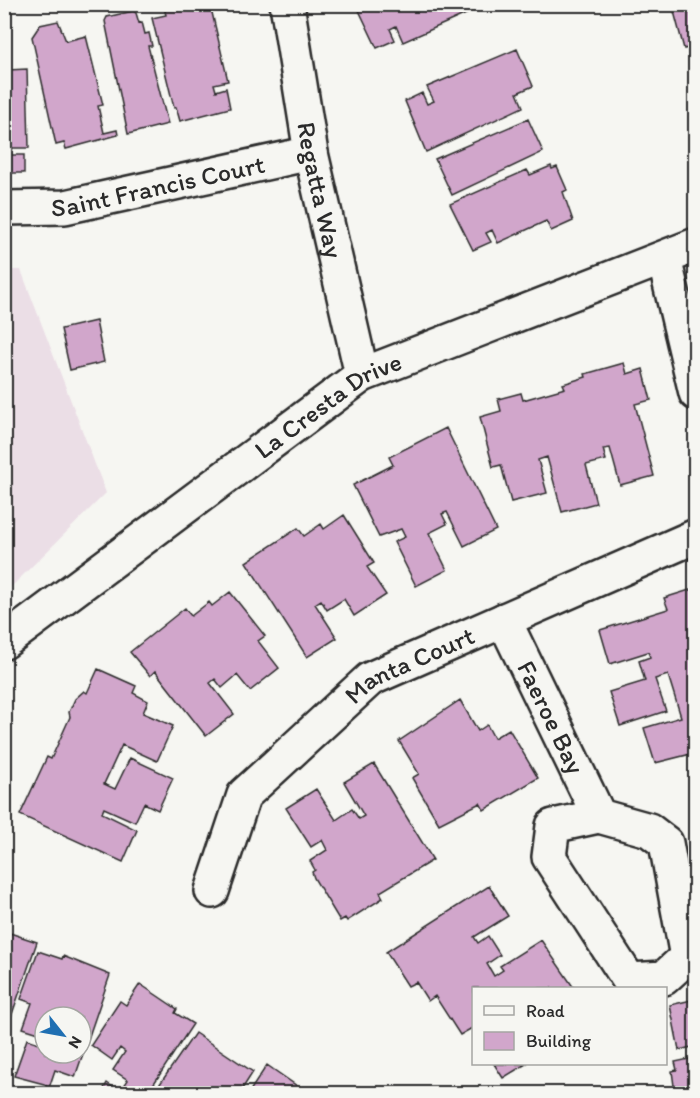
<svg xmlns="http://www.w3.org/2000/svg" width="700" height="1098" font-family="Itim,sans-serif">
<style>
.built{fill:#ebdee6}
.building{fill:#d1a6cb;stroke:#2b2b2b;stroke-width:1.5}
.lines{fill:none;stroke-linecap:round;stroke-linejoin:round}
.minor-casing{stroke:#2b2b2b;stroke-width:38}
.minor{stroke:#f6f6f2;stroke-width:33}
.labels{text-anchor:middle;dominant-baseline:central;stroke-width:4.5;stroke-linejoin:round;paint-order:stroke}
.street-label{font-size:26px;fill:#2b2b2b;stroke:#f6f6f2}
</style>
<rect width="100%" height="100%" fill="#f6f6f2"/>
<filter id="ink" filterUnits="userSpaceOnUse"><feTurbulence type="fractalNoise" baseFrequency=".0167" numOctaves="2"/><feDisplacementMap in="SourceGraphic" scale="12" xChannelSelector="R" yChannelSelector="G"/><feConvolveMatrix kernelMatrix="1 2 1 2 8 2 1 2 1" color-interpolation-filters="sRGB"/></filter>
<g filter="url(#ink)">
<path class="built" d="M5,270H21L106,493L5,593Z"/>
<path class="building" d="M163,4H210L228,81L214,84L216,91L226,88L230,108L180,121L176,107L174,108L152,18L166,15Z
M356,4H473L475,10L403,42L396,26L390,29L395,40L377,48Z
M672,4H696V46L684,49Z
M133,11L136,13L139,23L142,22L145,34L149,33L152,46H148L168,124L128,134L105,21L107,17Z
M58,21L66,41L86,36L103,105L98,106L104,133L117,130L118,135L66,149L64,143L56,145L32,37L40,25Z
M517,49L533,86L517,93L523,107L426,152L405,101L422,93L427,104L434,101L427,87Z
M4,64H7L8,70L27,69L29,148H11V155H24V173H9V176H4Z
M528,119L543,152L452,195L435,159Z
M551,166L552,169L557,167L567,190L563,192L573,221L551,231L546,221L498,243L492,230L486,233L491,242L473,250L450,204L527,170L530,175Z
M96,321L104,362L70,370L61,329Z
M624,363L627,374L643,369L651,400L635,404L654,476L620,485L610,448L603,449L606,460L586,465L596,503L562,512L547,457L538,460L547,493L511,502L501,465L493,467L480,417L501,411L498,399L521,393L523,400L565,388L563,384L586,377L585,374Z
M446,428L496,530L464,546L447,512L442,514L447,524L429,533L447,570L416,586L394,542L405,537L401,529L379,537L353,485L393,465L389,457Z
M344,515L374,563L367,567L386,595L354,616L344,599L327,610L321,600L315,604L337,638L307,657L246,562L298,528L304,536L321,524L324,529Z
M696,588V756L695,753L655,763L644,728L681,717L668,675L655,679L666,711L620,726L609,692L645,681L639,661L650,657L648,652L610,664L600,630L668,609L664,598Z
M230,592L265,636L258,641L279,668L250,691L237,675L222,688L215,679L210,683L234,714L206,736L155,671L150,676L130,652L185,608L191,616L209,602L212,606Z
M98,669L136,686L133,693L148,701L143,713L173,726L157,761L122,745L104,784L115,789L130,758L173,778L158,810L144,803L135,822L104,808L102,813L137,830L123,862L20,815L47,757L51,759L70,717L69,712L75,699L84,691L87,693Z
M460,700L478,731L487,725L494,738L509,729L538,778L484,810L480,803L439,824L412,778L419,774L399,741Z
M374,764L433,860L380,892L383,898L347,921L345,918L340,921L314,878L312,872L315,870L310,861L327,850L322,840L311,847L286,808L316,789L336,820L352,809L359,819L364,816L344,782Z
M489,886L508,916L474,937L478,943L488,936L500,955L487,964L494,976L503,970L500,966L541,940L574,988H474V1031L472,1028L460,1035L435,996L428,1001L416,982L408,986L386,952Z
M4,931L37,942L11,1017L4,1015Z
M38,951L62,959L63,956L110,975L75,1077L55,1070L49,1088L44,1084L14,1076L27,1039L45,1045V1053H81V1017H45V1035L23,1028L32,1003L21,999Z
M140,984L177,1009L175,1013L193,1024L147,1094H101L107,1083L120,1092L128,1080L113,1070L125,1052L120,1048L112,1060L91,1045L120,1001L126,1005Z
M696,999V1094L675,1093L672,1071L677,1070L675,1062L694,1058L692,1047L679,1050L670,1005Z
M195,1033L253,1072L239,1094H153Z
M494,1064H526L503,1078Z
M267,1065L297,1086L292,1094H248Z"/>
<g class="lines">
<defs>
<g id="minor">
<path id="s1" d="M287,4L311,153L362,375"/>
<path id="s2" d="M4,208L65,207L311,153"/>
<path d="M664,258L696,393"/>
<path id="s3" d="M504,620L599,816L649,830L666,843L687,957L664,978L629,980L549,857L553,826L599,816"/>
<path id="s4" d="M4,642L362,375L696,245"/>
<path id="s5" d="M212,891L244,795L370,679L696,536"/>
</g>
</defs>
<use href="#minor" class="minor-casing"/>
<use href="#minor" class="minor"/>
</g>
</g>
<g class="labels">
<g class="street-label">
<text stroke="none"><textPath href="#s2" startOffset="156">Saint Francis Court</textPath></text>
<text stroke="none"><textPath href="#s1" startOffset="189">Regatta Way</textPath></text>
<text stroke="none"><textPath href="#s4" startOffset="402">La Cresta Drive</textPath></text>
<text stroke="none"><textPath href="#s5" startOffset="314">Manta Court</textPath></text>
<text stroke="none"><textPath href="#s3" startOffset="108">Faeroe Bay</textPath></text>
</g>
</g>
<rect width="700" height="1098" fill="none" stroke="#f6f6f2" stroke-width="24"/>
<rect x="12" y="12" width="676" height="1074" fill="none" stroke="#2b2b2b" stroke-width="2" filter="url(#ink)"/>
<rect x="472" y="987" width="195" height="78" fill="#f6f6f2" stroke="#a5a5a2" stroke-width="1.5"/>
<rect x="484" y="1006" width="30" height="9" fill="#f6f6f2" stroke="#a5a5a2" stroke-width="1.5"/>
<text x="526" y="1017" font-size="18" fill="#2b2b2b">Road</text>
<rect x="484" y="1032" width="30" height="18" fill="#d1a6cb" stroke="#a5a5a2" stroke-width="1.5"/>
<text x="526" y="1047" font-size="18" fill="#2b2b2b">Building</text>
<g transform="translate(63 1035) rotate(121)"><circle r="28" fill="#f6f6f2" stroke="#a5a5a2" stroke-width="1.5"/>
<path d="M0-4.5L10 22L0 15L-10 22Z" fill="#1f6fb2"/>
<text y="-9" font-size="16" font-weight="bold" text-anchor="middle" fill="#2b2b2b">N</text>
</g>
</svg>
